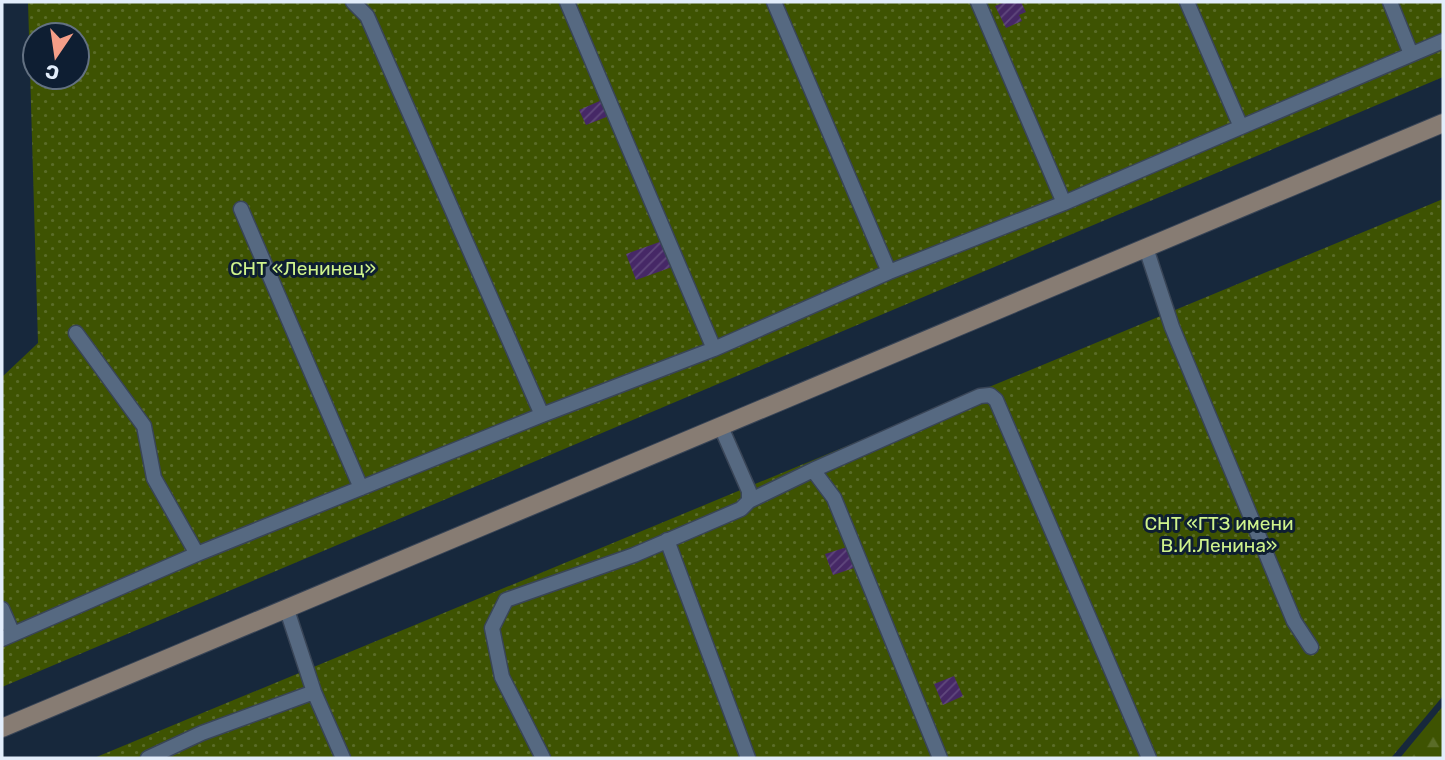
<svg xmlns="http://www.w3.org/2000/svg" width="1445" height="760" font-family="Rubik,sans-serif">
<style>
.grass{fill:url(#grass-dots);fill-rule:evenodd}
.forest{fill:url(#forest-firs)}
.building{fill:url(#building-hatch)}
.lines{fill:none;stroke-linecap:round;stroke-linejoin:round}
.service-casing{stroke:#394557;stroke-width:17}
.secondary-casing{stroke:#394557;stroke-width:20}
.service{stroke:#566981;stroke-width:14}
.secondary{stroke:#877c73;stroke-width:18}
.labels{text-anchor:middle;dominant-baseline:central;stroke-width:6;stroke-linejoin:round;paint-order:stroke}
.park-label{font-size:19px;fill:#cff38c;stroke:#0e1e32}
</style>
<defs>
<pattern id="grass-dots" width="8" height="8" patternUnits="userSpaceOnUse" patternTransform="scale(1.75)"><rect width="8" height="8" fill="#3e5302"/><path d="M2 2h.1M6 6h.1" fill="none" stroke="#5a6c28" stroke-width="1.8" stroke-linecap="round"/></pattern>
<pattern id="forest-firs" width="22" height="20" patternUnits="userSpaceOnUse" patternTransform="scale(1.75)"><rect width="22" height="20" fill="#3e5302"/><path d="M5 1l3.5 6h-7zM16 11l3.5 6h-7z" fill="#5a6c28"/></pattern>
<pattern id="building-hatch" width="6" height="6" patternUnits="userSpaceOnUse" patternTransform="scale(1.75)"><rect width="6" height="6" fill="#462866"/><path d="M-1 1l2-2M0 6l6-6M5 7l2-2" fill="none" stroke="#60487d"/></pattern>
</defs>
<rect width="100%" height="100%" fill="#17283c"/>
<path class="grass" d="M28,2H1443V77L2,687V377L38,343ZM35,35H77V77H35Z
M1443,199V696L1391,758H94Z"/>
<path class="forest" d="M1443,706V758H1400Z"/>
<path class="building" d="M1005,2H1021L1026,12L1019,15L1022,21L1006,28L995,6Z
M602,100L609,116L586,125L579,110Z
M665,240L675,266L636,280L626,254Z
M847,547L854,568L833,575L825,554Z
M954,676L963,696L943,705L934,684Z"/>
<g class="lines">
<defs>
<path id="service" d="M353,2L367,16L542,415
M567,2L714,349
M978,2L1064,203L1241,127L1187,2
M1390,2L1411,54
M1241,127L1443,41
M241,209L361,488
M1146,248L1172,327L1294,621L1311,647
M889,272L1064,203
M76,333L144,426L154,478L197,554
M813,470L980,396L990,395L996,400L1149,758
M749,501L813,470L834,498L940,758
M667,540L748,758
M2,609L13,634
M287,610L314,692L343,758
M2,639L197,554L542,415L714,349L889,272L774,2
M148,758L202,733L314,692
M543,758L502,677L492,628L506,600L634,555L741,509L749,501V491L721,427"/>
<path id="secondary" d="M2,728L1443,123"/>
</defs>
<use href="#service" class="service-casing"/>
<use href="#secondary" class="secondary-casing"/>
<use href="#service" class="service"/>
<use href="#secondary" class="secondary"/>
</g>
<g class="labels">
<g class="park-label">
<text x="303" y="268">СНТ «Ленинец»</text>
<text x="1219" y="523">СНТ «ГТЗ имени<tspan x="1219" dy="22">В.И.Ленина»</tspan></text>
</g>
</g>
<rect width="1445" height="760" fill="none" stroke="#e2edfb" stroke-width="7"/>
<g transform="translate(56 56) rotate(193)"><circle r="33" fill="#0e1e32" stroke="#637182" stroke-width="2"/>
<path d="M0-5L12 26L0 18L-12 26Z" fill="#f49e88"/>
<text y="-10" font-size="19" font-weight="bold" text-anchor="middle" fill="#e2edfb">С</text>
</g>
</svg>
